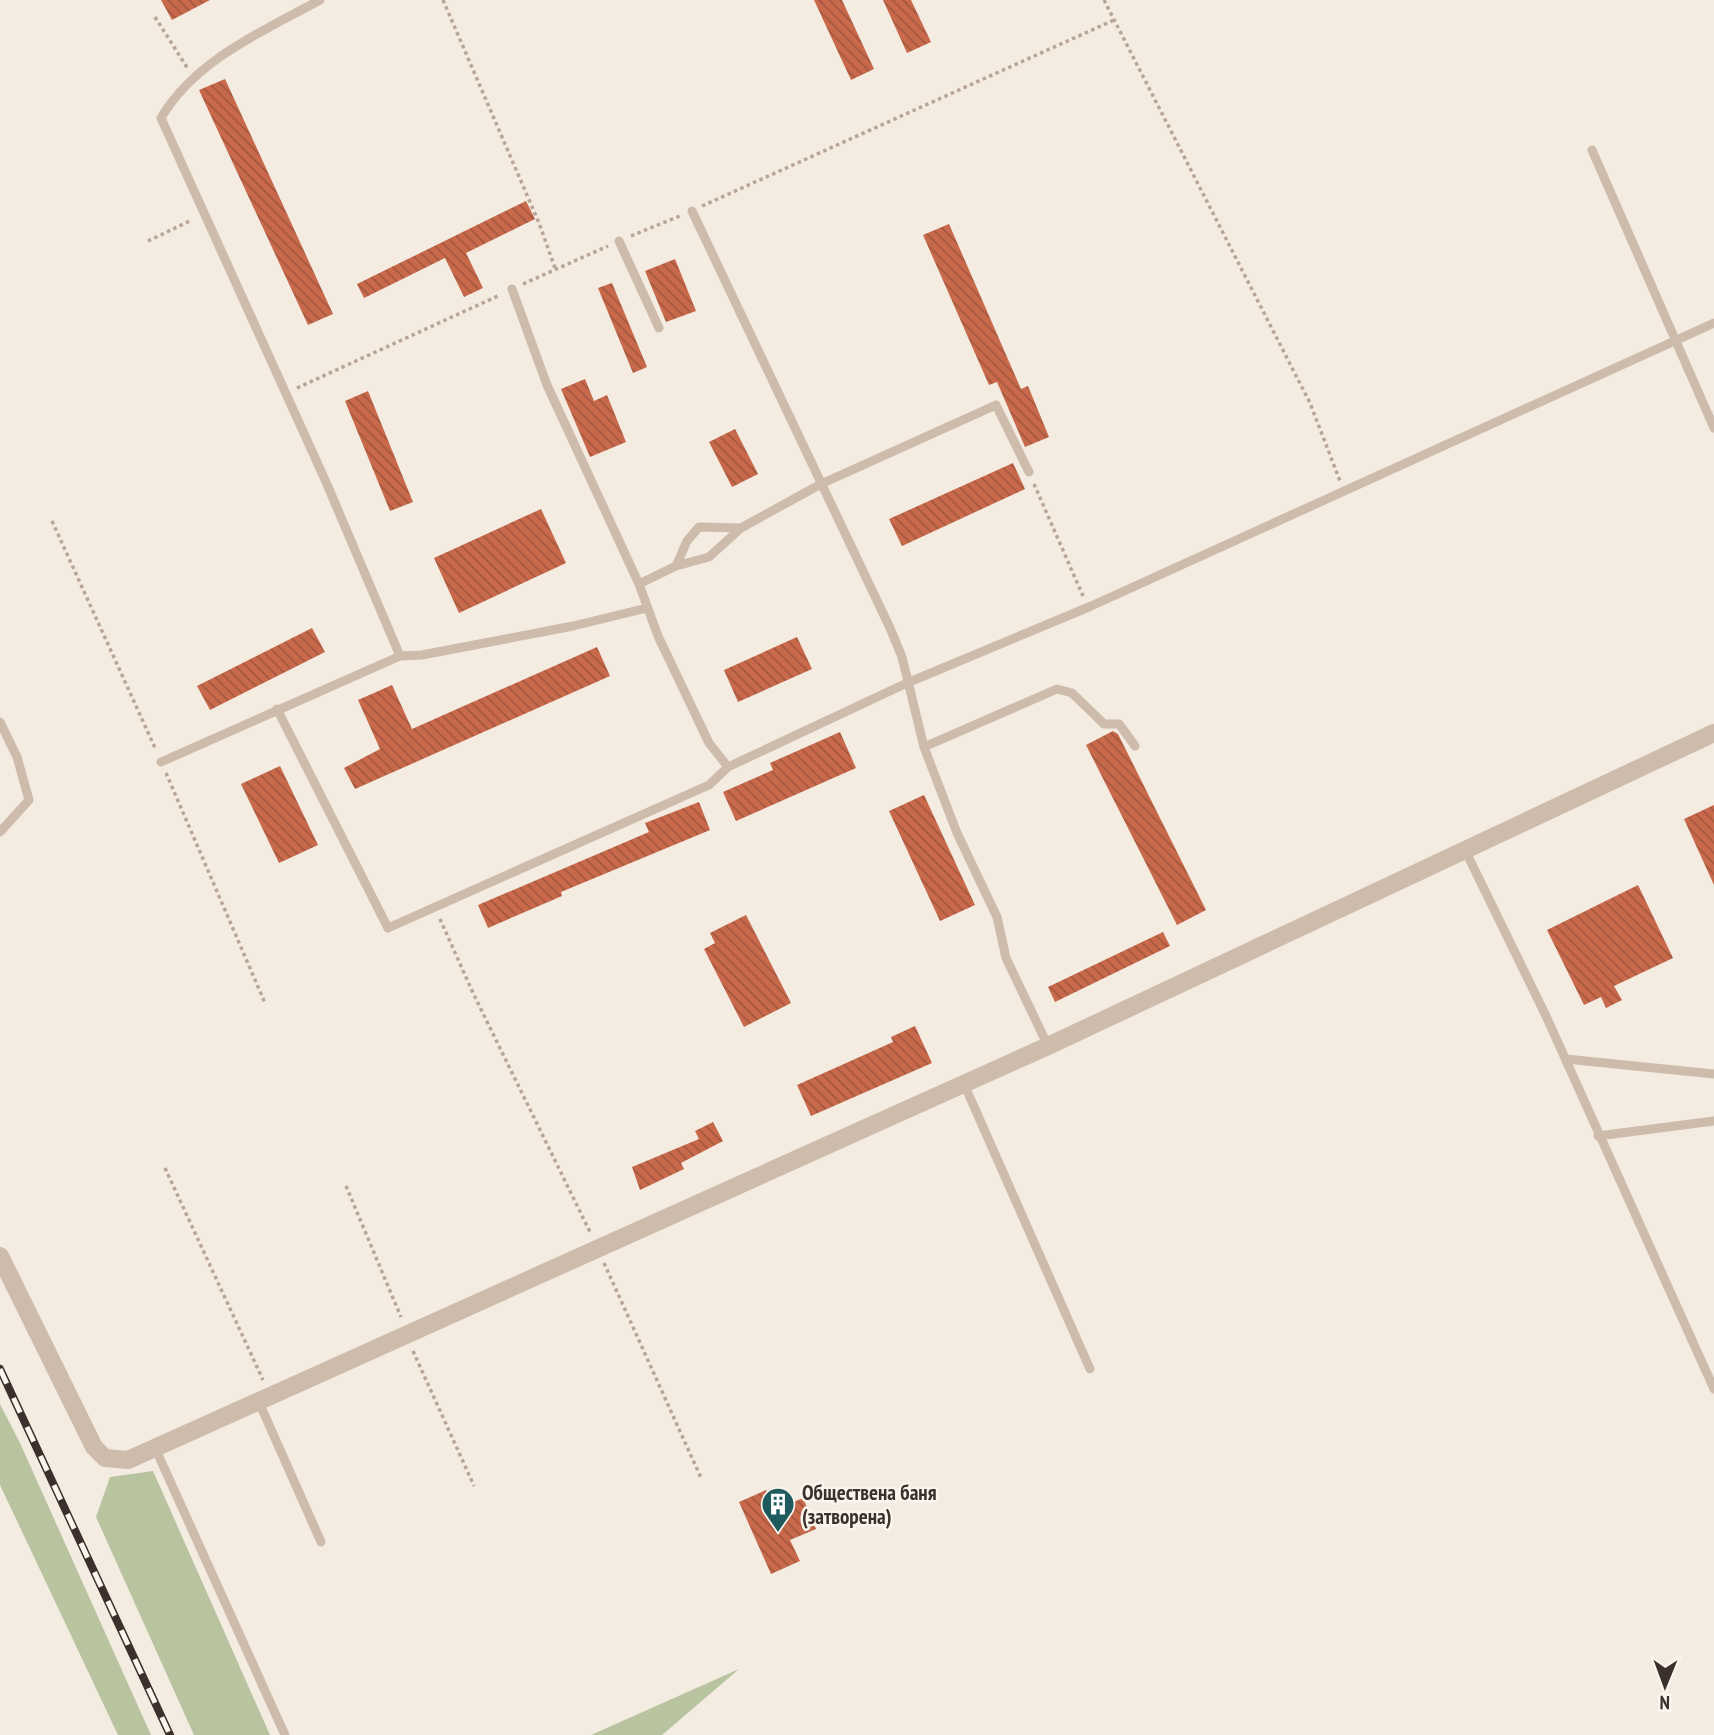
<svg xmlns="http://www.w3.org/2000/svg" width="1714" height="1735" font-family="'PT Sans Narrow',sans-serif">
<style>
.green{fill:#b8c4a0}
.building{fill:url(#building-back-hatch)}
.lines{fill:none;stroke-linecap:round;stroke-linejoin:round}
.path{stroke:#b9a596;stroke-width:3.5;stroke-dasharray:3.5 3.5;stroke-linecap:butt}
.lane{stroke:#cdbbac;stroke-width:9}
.street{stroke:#cdbbac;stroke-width:18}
.rail-casing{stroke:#3b302b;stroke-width:8}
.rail{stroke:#fbf5ee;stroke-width:5;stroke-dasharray:16;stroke-linecap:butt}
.labels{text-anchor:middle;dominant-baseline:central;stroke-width:5;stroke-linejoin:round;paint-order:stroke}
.poi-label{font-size:21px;font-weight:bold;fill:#3b302b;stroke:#fbf5ee;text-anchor:start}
</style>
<defs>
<pattern id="building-back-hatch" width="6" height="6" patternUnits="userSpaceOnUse" patternTransform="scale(1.75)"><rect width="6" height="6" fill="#c8694b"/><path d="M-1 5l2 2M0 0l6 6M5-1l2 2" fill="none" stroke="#a4573f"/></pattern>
</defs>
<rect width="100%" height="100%" fill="#f4ebe1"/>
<path class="green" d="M0,1404L20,1443L151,1735H118L0,1485Z
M153,1471L270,1735H194L96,1517L110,1477Z
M739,1669L662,1735H591Z"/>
<path class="building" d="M161,0H210L172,20Z
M814,0H842L874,69L851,80Z
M883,0H911L931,42L907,53Z
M225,79L333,314L308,325L199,90Z
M526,201L535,219L466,253L483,288L464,297L445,258L364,298L357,284Z
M949,224L1021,389L1028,386L1049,437L1025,447L997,382L989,385L923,235Z
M675,259L696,311L666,322L645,271Z
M612,283L647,367L633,373L598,288Z
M585,379L594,401L607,395L626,442L590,457L561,389Z
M368,391L413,502L390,511L345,401Z
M735,429L758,474L732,487L709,442Z
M1013,463L1025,489L902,546L889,519Z
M541,509L566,563L459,613L434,558Z
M312,628L325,652L210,710L197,686Z
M797,637L812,669L738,702L724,670Z
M597,647L610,676L355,789L344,768L380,749L358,700L392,685L412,729Z
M1113,731L1118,734L1206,910L1177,925L1086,745Z
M840,732L856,768L736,821L723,792L773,770L770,763Z
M280,766L318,845L279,863L241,784Z
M924,795L975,905L940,921L889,811Z
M699,802L710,830L561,892L562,896L488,928L478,905L649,832L645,823Z
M1714,805V885L1684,819Z
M1638,885L1673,958L1614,986L1622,1000L1606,1008L1601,997L1584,1005L1547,930Z
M746,915L791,1003L744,1027L704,949L715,943L710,933Z
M1163,932L1170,946L1055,1002L1048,987Z
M915,1026L932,1063L811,1116L797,1085L893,1042L891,1037Z
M713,1122L723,1141L681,1163L684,1169L640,1190L632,1167L699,1139L695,1131Z
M766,1490L775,1510L803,1498L816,1529L790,1540L800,1561L771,1574L739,1502Z"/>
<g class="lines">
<path class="path" d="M443,0L539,223L555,268
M1104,0L1310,403L1340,481
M155,17L188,69
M702,206L1114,20
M631,236L682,215
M148,241L192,220
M523,284L608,246
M297,388L500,295
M1034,484L1083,596
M52,521L156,750
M166,773L265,1003
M440,919L473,993L591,1234
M165,1168L263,1380
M346,1186L401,1317
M604,1263L702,1480
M413,1351L474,1486"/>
<path class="lane" d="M320,0C263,31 195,60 161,118L326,482L400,656
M1592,150L1714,428
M692,211L890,628L902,657L924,747L957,833L997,917L1006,958L1048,1046
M619,241L659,328
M512,289L547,385L639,584L658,636L709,743L728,767
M676,566L687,541L699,527L741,528
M639,584L676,566L709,557L741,528L821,484L996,405L1029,472
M277,709L388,928L709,785L728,767L907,683L1089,607L1714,323
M0,722L17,757L29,800L0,832
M924,747L1057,689L1072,693L1104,724H1119L1135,746
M161,762L400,656L422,655L573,626L647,608
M1465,850L1546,1016L1714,1389
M1566,1059L1714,1074
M964,1084L1090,1369
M1598,1136L1714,1121
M258,1400L321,1542
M156,1450L285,1735"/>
<path class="street" d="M0,1256L94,1447L105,1458L128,1460L1048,1046L1714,733"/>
<defs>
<path id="rail" d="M0,1369L170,1735"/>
</defs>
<use href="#rail" class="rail-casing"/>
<use href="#rail" class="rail"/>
</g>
<defs>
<symbol id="building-pin" viewBox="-11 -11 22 30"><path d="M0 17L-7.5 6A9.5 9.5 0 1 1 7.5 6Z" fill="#1f5a5e" stroke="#fbf5ee"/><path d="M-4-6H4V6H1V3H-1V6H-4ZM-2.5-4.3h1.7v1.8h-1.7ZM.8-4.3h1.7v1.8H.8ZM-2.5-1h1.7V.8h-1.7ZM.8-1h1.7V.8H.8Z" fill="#fff"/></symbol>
</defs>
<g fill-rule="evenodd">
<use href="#building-pin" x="759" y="1485" width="38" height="52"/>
</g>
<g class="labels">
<g class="poi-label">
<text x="802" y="1492">Обществена баня<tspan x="802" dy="24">(затворена)</tspan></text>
</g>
</g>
<g transform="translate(1665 1686) rotate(181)" stroke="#fbf5ee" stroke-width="5" paint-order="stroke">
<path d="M0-5L12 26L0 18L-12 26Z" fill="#3b302b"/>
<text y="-10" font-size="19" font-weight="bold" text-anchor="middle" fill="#3b302b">N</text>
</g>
</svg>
